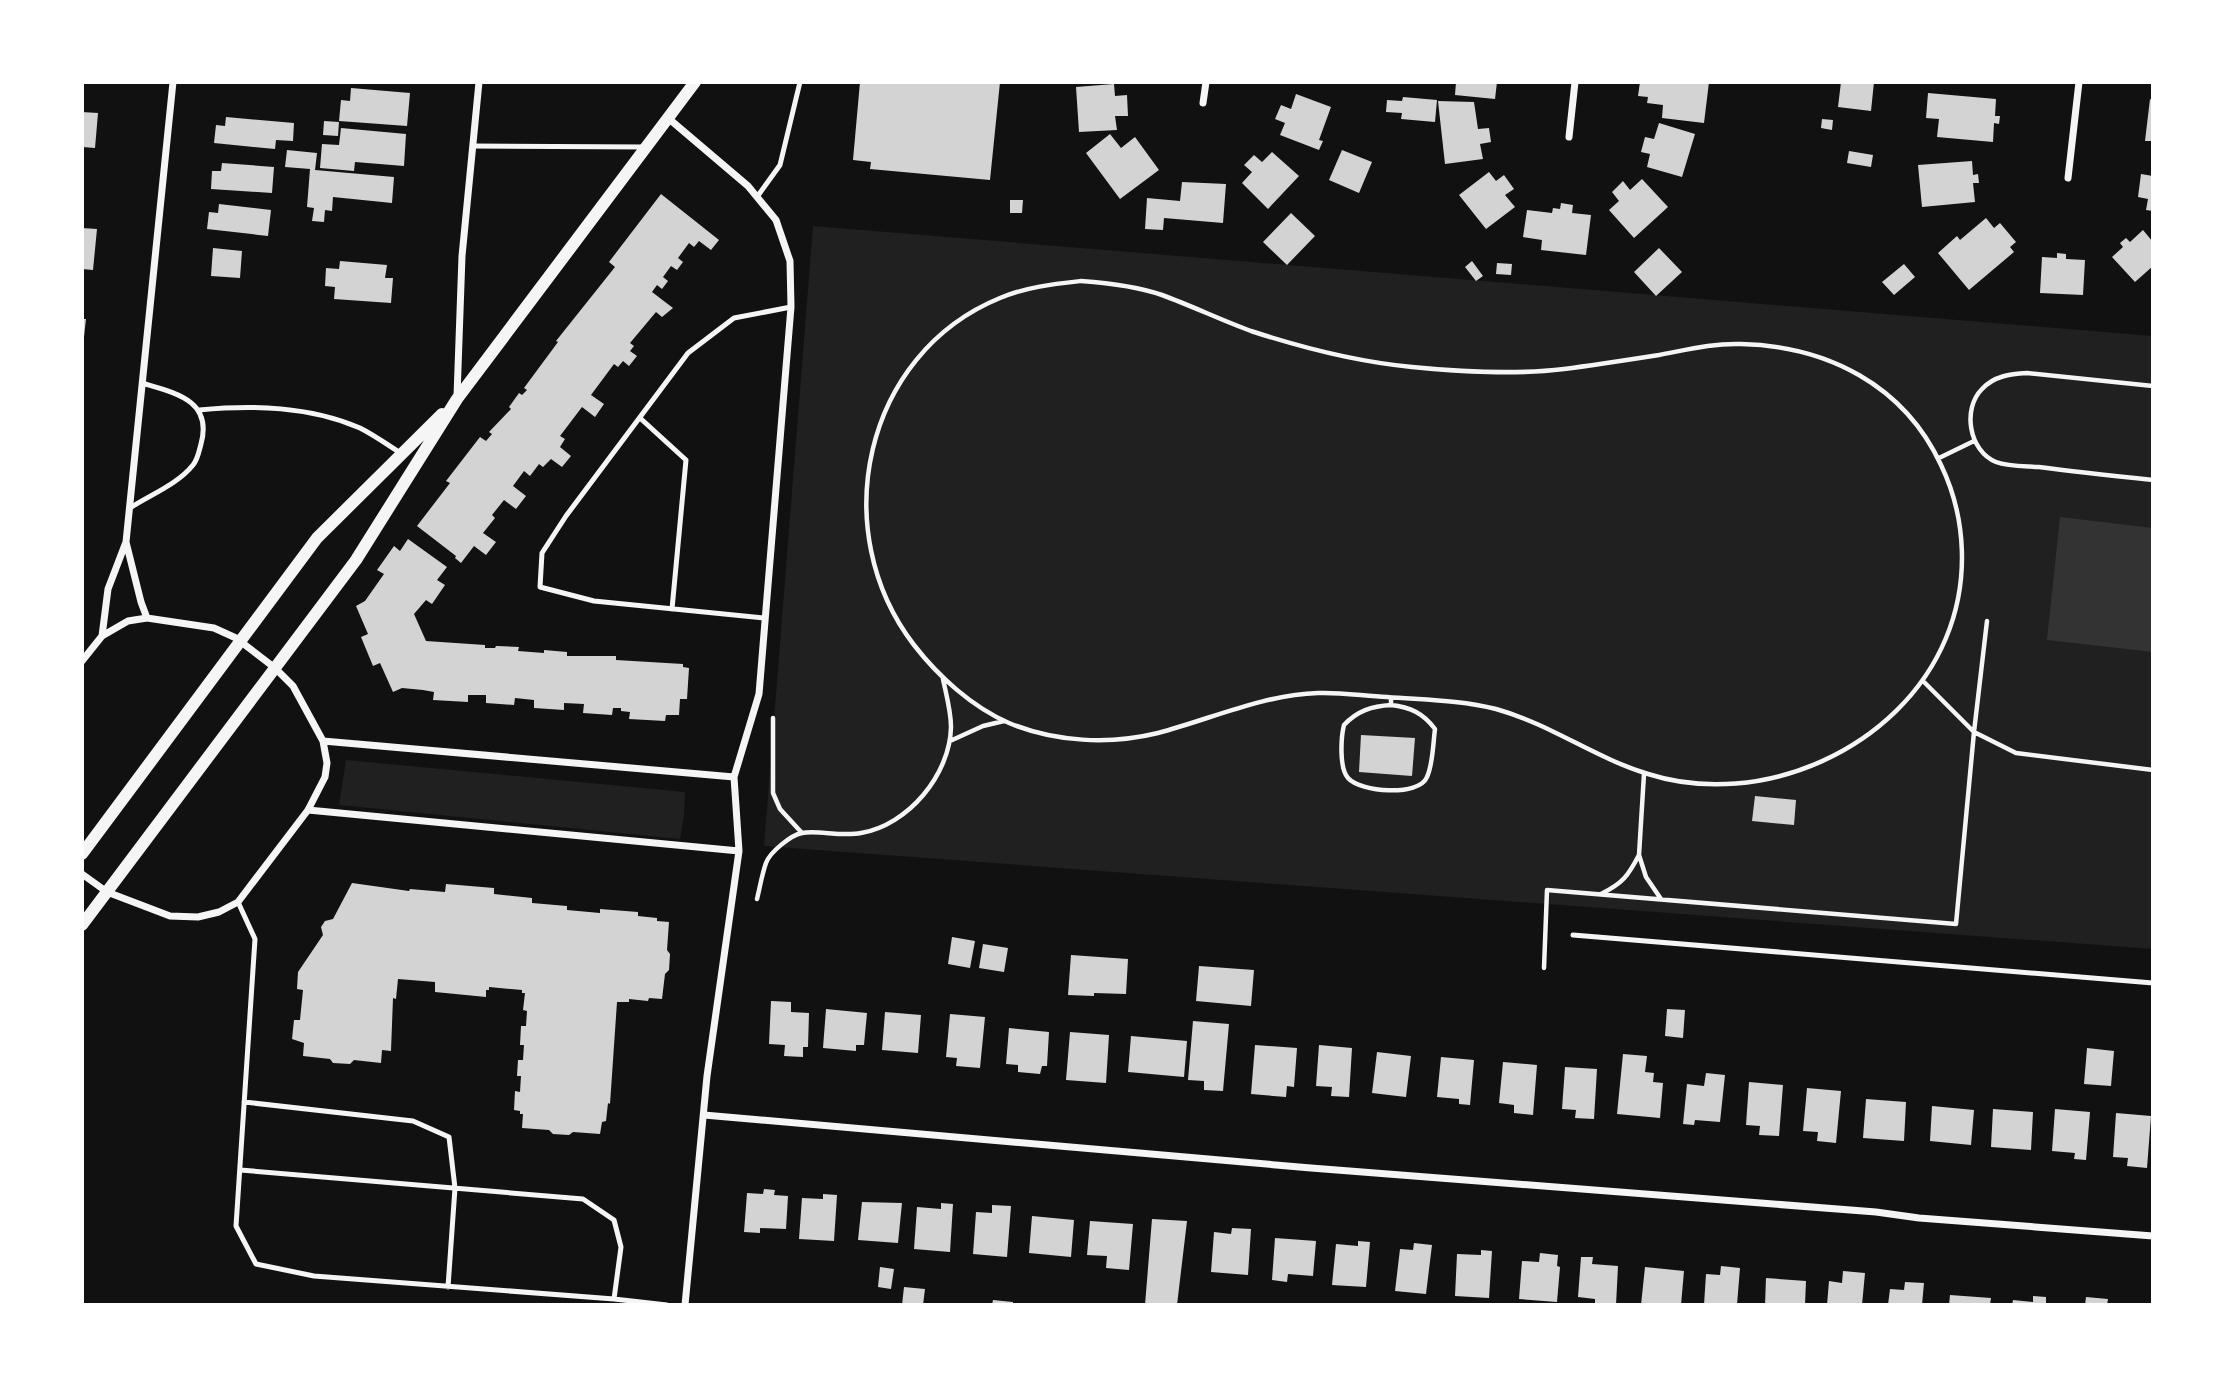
<svg xmlns="http://www.w3.org/2000/svg" width="2235" height="1387" font-family="Overpass,sans-serif">
<style>
.green{fill:#202020}
.water{fill:#333}
.building{fill:#d3d3d3}
.lines{fill:none;stroke-linecap:round;stroke-linejoin:round}
.path{stroke:#f5f5f5;stroke-width:4.5}
.service{stroke:#f5f5f5;stroke-width:5}
.minor{stroke:#f5f5f5;stroke-width:7}
.tertiary{stroke:#f5f5f5;stroke-width:12}
</style>
<rect width="100%" height="100%" fill="#111"/>
<path class="green" d="M813,226L2153,336V949L764,846Z
M346,760L685,792L684,816L680,839L339,805Z"/>
<path class="water" d="M2060,517L2153,528V652L2047,640Z"/>
<path class="building" d="M860,82H1000L990,180L870,169L871,162L853,160Z
M1456,82H1497L1495,99L1455,95Z
M1640,82H1709L1704,123L1662,118L1663,105L1647,103L1648,97L1638,96Z
M1841,82H1874L1871,111L1838,107Z
M1114,84L1115,96L1127,95L1128,116H1115L1117,130L1079,132L1076,87Z
M351,88L410,93L407,126L339,121L341,100L350,101Z
M1928,93L1996,99L1995,116H2000L1999,124L1994,123L1993,142L1937,137L1939,119L1926,118Z
M1296,94L1331,107L1319,140L1323,141L1319,150L1280,135L1285,123L1275,119L1281,105L1291,109Z
M1403,97L1437,100L1435,122L1401,119L1402,113L1386,112L1387,100L1402,101Z
M2150,99L2153,100V141H2145Z
M1438,101L1474,102L1478,129L1489,128L1491,142L1480,144L1483,159L1445,164Z
M82,112L98,113L95,148L82,147Z
M226,117L294,123L293,141L276,140L275,149L214,143L216,125L225,126Z
M1822,119L1833,120L1832,130L1821,128Z
M324,121L339,122L338,136L323,135Z
M1659,123L1695,134L1682,177L1647,167L1650,154L1641,152L1645,137L1654,139Z
M341,128L406,134L404,166L355,162L354,171L320,168L322,144L339,145Z
M1110,134L1121,148L1135,137L1159,170L1120,199L1086,153Z
M287,150L317,153L315,170L394,177L392,203L333,197L332,211L325,210L324,222L312,221L314,208L307,207L310,169L285,167Z
M1342,150L1372,162L1359,193L1329,180Z
M1849,151L1873,155L1871,167L1847,163Z
M1272,152L1299,176L1268,209L1242,183L1252,172L1244,165L1254,155L1262,162Z
M1972,161L1973,175L1978,174L1979,183H1973L1975,202L1922,207L1918,165Z
M222,163L274,167L272,193L211,189L212,171H221Z
M1489,172L1496,181L1504,175L1514,189L1505,195L1515,207L1486,229L1459,195Z
M2141,174L2153,176V211L2146,210L2148,199L2138,197Z
M1642,179L1668,207L1634,238L1609,210L1619,201L1612,192L1623,181L1630,190Z
M1182,182L1226,184L1223,223L1164,218L1163,230L1145,229L1147,198L1180,201Z
M661,194L719,240L711,250L699,241L694,247L689,243L678,258L683,262L677,270L671,266L663,277L668,281L662,289L657,285L652,292L673,308L662,317L656,312L630,343L634,346L630,351L637,356L629,366L623,361L618,367L614,364L591,395L604,404L595,417L582,407L560,436L565,439L560,447L571,456L562,467L551,459L543,467L539,464L530,476L524,471L513,486L526,496L516,509L504,500L492,515L495,518L483,533L496,542L486,555L474,546L461,563L455,558L456,556L417,526L450,483L446,481L480,437L486,441L492,434L489,432L511,409L509,407L519,393L522,395L527,390L524,388L558,342L556,341L615,267L609,262Z
M1010,200H1023L1022,213H1010Z
M1561,203L1573,205L1572,213L1591,215L1586,255L1541,250L1542,240L1523,237L1527,210L1552,213L1553,208L1560,209Z
M219,204L271,210L268,236L207,229L209,212L218,213Z
M1291,213L1315,236L1287,265L1263,242Z
M1986,218L1994,228L2000,223L2016,242L2010,247L2014,252L1969,290L1938,253L1957,236L1960,240Z
M82,228L97,229L93,270L82,269Z
M2143,230L2153,242V266L2135,282L2112,257L2123,247L2120,243L2126,238L2130,242Z
M213,248L242,251L240,278L211,276Z
M1659,248L1682,272L1656,296L1634,272Z
M2057,253L2066,254V259L2085,260L2083,295L2040,293L2042,257L2057,258Z
M340,261L387,265L385,278H393L391,303L334,299L335,287L325,286L326,268L339,269Z
M1472,261L1483,276L1476,281L1465,267Z
M1497,263L1512,264L1511,275L1496,274Z
M1904,264L1915,277L1894,295L1882,282Z
M82,319H86L84,337H82Z
M408,539L447,567L437,580L445,585L432,604L426,600L414,614L426,641L485,645V648H495L496,646L519,647L518,651L544,653V650L567,652V656H616V660L683,664V667L689,668L687,699H680L679,715H666L665,721L629,719L630,712L621,711V708H613L612,715L583,713L584,704L564,703V710L534,708V700L515,698L514,705L486,703V695H468V702L433,700L434,692L423,690L402,688L393,692L380,663L373,666L361,637L368,634L356,606L365,601L384,574L377,570L394,546L400,551Z
M1361,735L1415,738L1412,776L1359,772Z
M1755,796L1796,800L1794,825L1752,821Z
M352,883L409,891L410,889L445,892L446,884L494,888V894L532,898V903L567,906V910L600,913V909L638,912V916L657,918V921L669,922L667,950L670,954L669,970L665,974L662,999L649,998L648,1001L629,999V1002H617L610,1104L608,1103L606,1121L602,1122L600,1134L573,1132L569,1135L553,1134L549,1130L522,1128L523,1114H520V1111L514,1110L515,1091L520,1092L521,1076H517L518,1060H523L524,1045H520L521,1026H526L527,1011L523,1010L525,993H522V990L489,987V990H486V997L435,992V982L398,979L396,999L393,998L391,1051L382,1050L381,1063L354,1060L350,1064L333,1063L330,1059L303,1056L304,1043L292,1039L294,1020H300L303,990L297,989L298,972L323,935L321,927L325,921L333,919Z
M952,937L975,941L970,968L948,964Z
M983,944L1008,948L1004,972L979,968Z
M1071,955L1128,959L1126,994L1094,993V996L1068,995Z
M1199,966L1254,970L1251,1006L1196,1001Z
M771,1001L791,1002V1012L809,1013L808,1047H803V1057L784,1056L785,1045L769,1044Z
M826,1009L867,1013L864,1045H856V1051L823,1048Z
M1667,1009L1685,1010L1683,1038L1665,1036Z
M885,1012L921,1015L918,1053L882,1050Z
M950,1014L985,1017L980,1068L956,1066L957,1058L946,1057Z
M1193,1021L1229,1024L1223,1091L1204,1090V1081L1188,1080Z
M1009,1028L1049,1032L1047,1066H1042L1040,1074L1018,1072V1065L1006,1064Z
M1070,1032L1109,1035L1106,1083L1066,1080Z
M1131,1036L1187,1041L1184,1077L1128,1072Z
M1255,1045L1297,1048L1294,1087L1287,1086L1286,1097L1251,1094Z
M1319,1045L1352,1048L1349,1097L1331,1096L1332,1087L1316,1086Z
M2087,1048L2114,1051L2111,1086L2084,1084Z
M1377,1052L1411,1056L1406,1097L1372,1093Z
M1623,1054L1647,1056L1645,1072L1654,1073L1653,1082L1663,1083L1660,1118L1617,1114Z
M1441,1057L1474,1060L1470,1105L1459,1104V1099L1437,1097Z
M1503,1062L1537,1065L1533,1115L1514,1113V1105L1499,1103Z
M1565,1067L1597,1069L1594,1119L1575,1118L1576,1110L1562,1109Z
M1706,1073L1725,1075L1720,1122L1695,1120L1694,1125L1683,1124L1687,1084L1704,1086Z
M1749,1082L1783,1085L1779,1136L1759,1135L1760,1126L1746,1125Z
M1807,1088L1841,1091L1836,1143L1817,1141L1818,1132L1803,1131Z
M1866,1099L1906,1102L1904,1141L1863,1138Z
M1932,1106L1974,1110L1971,1145L1930,1141Z
M1993,1109L2033,1112L2031,1150L1991,1147Z
M2055,1109L2090,1112L2086,1160L2074,1159L2075,1153L2052,1151Z
M2116,1113L2151,1116L2147,1168L2127,1166L2128,1158L2113,1157Z
M764,1189L775,1190L774,1195L788,1196L786,1229L760,1228V1233L744,1232L747,1193L763,1194Z
M823,1194L837,1195L834,1241L799,1239L802,1198L823,1199Z
M862,1202L902,1203L898,1243L858,1240Z
M941,1203L953,1204L950,1252L914,1249L917,1207L941,1209Z
M992,1205L1011,1206L1007,1257L973,1254L976,1212L992,1213Z
M1032,1216L1074,1220L1071,1257L1029,1253Z
M1152,1219L1187,1221L1177,1305H1145Z
M1090,1221L1133,1224L1129,1270L1106,1268L1107,1256L1087,1255Z
M1232,1228L1251,1229L1248,1275L1211,1272L1214,1232L1231,1234Z
M1275,1238L1316,1241L1313,1276L1288,1274L1287,1282L1272,1280Z
M1358,1241L1370,1242L1366,1287L1332,1285L1336,1244L1358,1246Z
M1414,1243L1432,1245L1426,1294L1395,1291L1400,1249L1413,1250Z
M1481,1250L1492,1251L1489,1298L1455,1296L1457,1254L1481,1255Z
M1540,1253L1558,1255L1557,1266L1560,1267L1557,1302L1519,1299L1522,1261L1539,1262Z
M1581,1257H1593L1592,1264L1618,1266L1616,1305H1595V1299L1578,1297Z
M1721,1266L1740,1268L1737,1305H1704L1706,1274L1720,1275Z
M880,1267L894,1269L891,1289L878,1287Z
M1645,1267L1684,1271L1681,1305H1641Z
M1843,1271L1865,1273L1862,1305H1827L1829,1281L1842,1283Z
M1766,1278L1806,1281L1805,1305H1765Z
M1905,1282L1924,1283L1922,1305H1888L1890,1289L1904,1290Z
M904,1287L925,1289L923,1305H902Z
M1950,1295L1991,1298L1990,1305H1949Z
M2033,1296L2046,1297V1305H2012L2013,1300L2033,1302Z
M2086,1297L2108,1299L2107,1305H2085Z
M993,1300L1013,1302V1305H992Z"/>
<g class="lines">
<path class="path" d="M1081,281C1108,283 1136,286 1162,295C1192,306 1221,320 1251,331C1303,348 1359,362 1412,367C1463,372 1514,375 1564,369C1595,365 1627,360 1659,355C1686,350 1713,343 1741,344C1827,346 1904,385 1941,465C1967,519 1969,583 1946,638C1900,749 1761,810 1648,774C1595,758 1550,724 1496,709C1460,700 1424,700 1387,697C1364,696 1340,692 1318,693C1262,695 1211,719 1158,733C1109,745 1055,742 1009,723C972,707 938,676 914,645C826,531 863,354 1000,298C1026,287 1054,284 1081,281Z
M2153,386L2027,373C2010,374 1994,376 1982,389C1962,409 1969,451 1996,462C2009,467 2026,466 2039,467C2077,472 2115,476 2153,480
M1939,458L1974,441
M1924,682L1974,732L2016,753L2153,770
M1391,705C1410,707 1423,713 1435,729C1433,744 1433,764 1427,777C1419,797 1360,792 1348,778C1339,768 1341,737 1344,725C1357,711 1372,706 1391,705V698
M773,718V793L780,809L802,833
M950,741L983,726L1004,721
M1644,774L1639,855L1646,877L1661,899
M1601,894C1623,883 1628,876 1639,855
M757,899C760,887 762,874 766,863C770,852 791,835 802,833C818,830 842,837 861,833C908,825 950,775 951,727C951,711 946,694 943,679
M1544,968L1547,890L1956,924L1974,732L1987,621"/>
<path class="service" d="M473,146L645,147
M757,197L780,165L800,82
M199,410C253,405 309,406 360,428C374,435 388,445 402,454
M640,418L686,460L672,609
M130,508C150,495 178,484 193,465C198,459 199,451 201,444C213,400 175,393 142,383
M765,618L594,601L540,587L542,553L566,516L688,353L734,318L791,307
M238,902L255,939L236,1226L256,1264L314,1276L614,1299L667,1305
M1573,935L2153,983
M244,1102L413,1121L449,1137L455,1188L448,1287
M240,1170L583,1199L614,1220L621,1247L614,1299"/>
<path class="minor" d="M1203,103L1206,82
M668,118L748,186L776,220L790,261L791,307L759,694L734,777L739,851L707,1076L685,1305
M1569,137L1575,82
M2068,178L2079,82
M457,396L462,256L479,82
M126,542L173,82
M102,636L108,589L126,542L141,602L147,618
M82,661L102,636L128,621L147,618L214,628L236,638L275,668L293,686L323,741L327,763L325,777L308,810L238,902L219,912L198,917L170,916L107,892L82,874
M323,741L734,777
M308,810L739,851
M704,1115L1311,1168L1876,1212L1919,1218L2153,1236"/>
<path class="tertiary" d="M82,854L317,538L442,414
M82,925L356,560L457,399L695,82"/>
</g>
<rect width="2235" height="1387" fill="none" stroke="#ffffff" stroke-width="168"/>
</svg>
